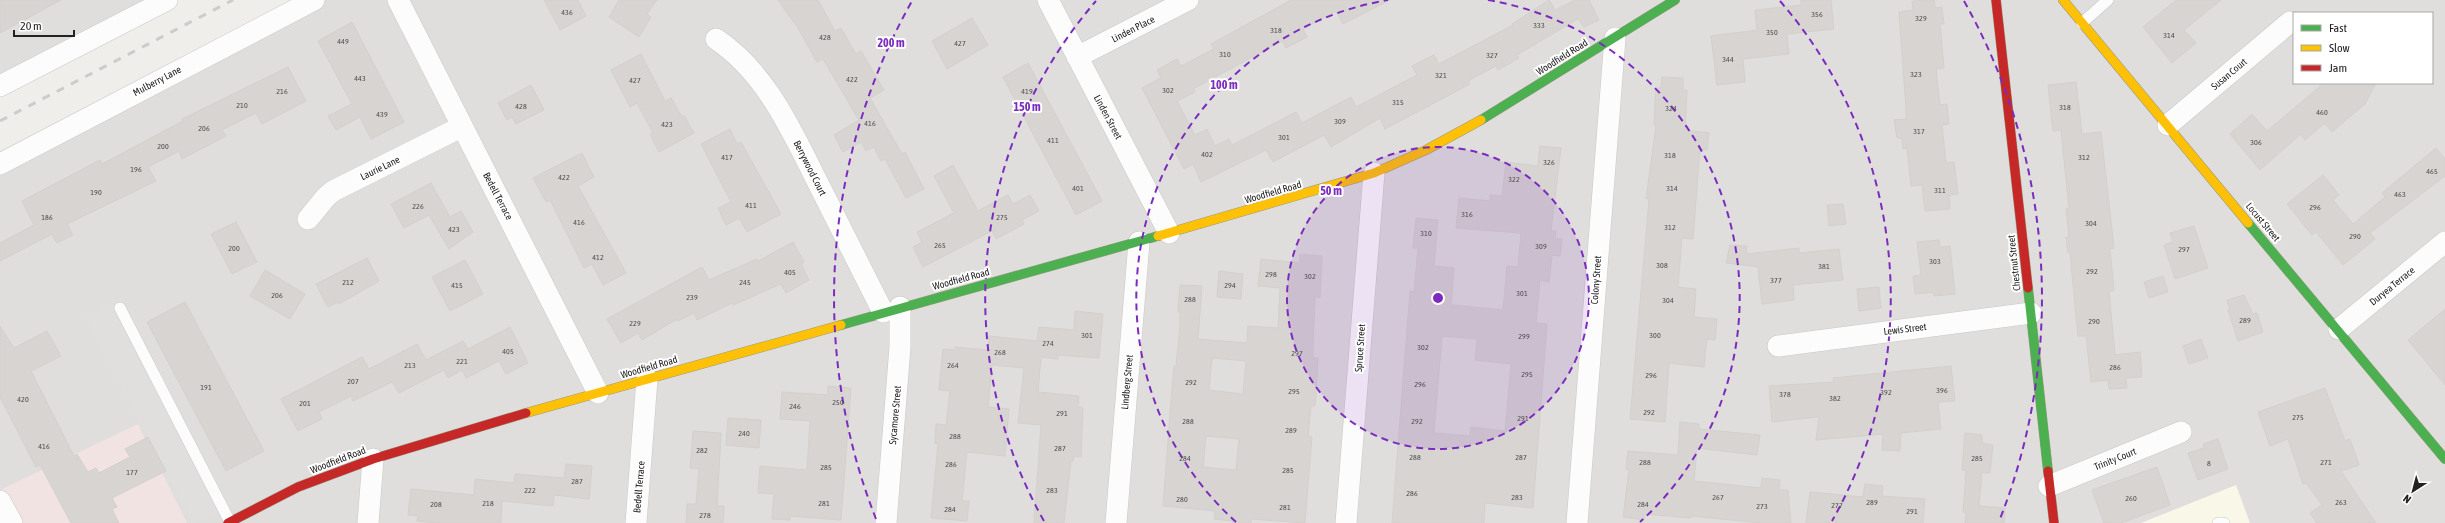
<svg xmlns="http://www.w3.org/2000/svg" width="2445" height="523" font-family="'Asap Condensed',sans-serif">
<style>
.residential{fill:#dfdedc;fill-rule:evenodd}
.commercial{fill:#f1e3e1}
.education{fill:#f8f7e8}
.parking{fill:#e0dfde}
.building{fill:#d7d4d2;stroke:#d3d0cc;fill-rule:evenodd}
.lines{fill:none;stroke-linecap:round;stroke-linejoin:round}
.lane-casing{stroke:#c9c8c7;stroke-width:12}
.street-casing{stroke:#c9c8c7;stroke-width:22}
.fast-casing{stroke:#999a82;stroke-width:10}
.slow-casing{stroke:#999a82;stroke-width:10}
.jam-casing{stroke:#999a82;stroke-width:10}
.lane{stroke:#fdfcfc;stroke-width:11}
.street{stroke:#fdfcfc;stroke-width:21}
.fast{stroke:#4caf50;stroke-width:9}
.slow{stroke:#ffc107;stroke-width:9}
.jam{stroke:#c62828;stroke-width:9}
.rail{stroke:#ccc;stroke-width:3;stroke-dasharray:8 8;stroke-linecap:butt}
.ring{fill:none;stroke:#7b2cbf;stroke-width:2;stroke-dasharray:7 5}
.labels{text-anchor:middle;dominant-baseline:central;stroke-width:4;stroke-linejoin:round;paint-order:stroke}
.number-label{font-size:8px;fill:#4f4e4e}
.street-label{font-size:10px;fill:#222;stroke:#fff}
.centre{fill:#7b2cbf;stroke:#fff;stroke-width:2}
.ring-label{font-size:12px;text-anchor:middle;font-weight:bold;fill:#7b2cbf;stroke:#fff;stroke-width:4;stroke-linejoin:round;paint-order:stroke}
</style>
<rect width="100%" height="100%" fill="#f0eeeb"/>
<path class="residential" d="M0,0H159L0,83Z
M318,0H2445V523H0V168ZM2294,13H2432V83H2294Z"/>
<path class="commercial" d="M138,424L187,523H0V490Z"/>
<path class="education" d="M2236,485L2250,523H2141Z"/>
<path class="parking" d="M123,297L231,506L198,523H192L85,317Z"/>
<path class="building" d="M0,0H61L0,33Z
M544,0H578L586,16L560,30Z
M619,0H657L647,14L651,17L639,37L609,17Z
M778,0H818L835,31L841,28L856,54L861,51L884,90L870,98L902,154L905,152L924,189L906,198L885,159L881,161L874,147L866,151L861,142L843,152L834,135L859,120L823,59L817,62L798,28Z
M1291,0H1390L1343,24L1336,11L1303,29L1307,37L1286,48L1282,41L1193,89L1195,92L1177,101L1195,135L1207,129L1215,146L1229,139L1232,145L1296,112L1302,123L1351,97L1356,107L1417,75L1412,66L1434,55L1439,64L1513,25L1512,24L1549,0L1555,10L1575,0H1589L1599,20L1584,27L1578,19L1517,55L1519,58L1498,70L1496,66L1468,81L1470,84L1385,129L1380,118L1331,147L1324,135L1273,162L1266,150L1201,182L1193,164L1184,169L1142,88L1161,78L1157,70L1177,59L1181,66L1214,49L1211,44Z
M1801,0H1831L1834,29L1787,34L1789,54L1743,59L1745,82L1717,85L1711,36L1757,30L1755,10L1801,5Z
M1934,0L1935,8L1942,7L1944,24H1940L1944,68L1936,69L1940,105L1947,104L1949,124L1942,125L1946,163L1954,162L1958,194L1949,195L1950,209L1925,211L1922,185L1911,186L1907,148L1903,149L1902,138H1897L1894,120L1906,119V108L1899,12L1913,10L1912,1Z
M2176,0H2221L2184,30L2196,43L2172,63L2143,27Z
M972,18L988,45L947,69L932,41Z
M352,22L404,122L371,139L360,117L336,130L328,116L352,104L318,41Z
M641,54L665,101L671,98L682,117L684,115L694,133L659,152L650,134L653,133L637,103L630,107L611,70Z
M1028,63L1102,201L1076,215L1003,77Z
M288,67L306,101L262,124L256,113L222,130L226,136L182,159L179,151L148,167L156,181L67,224L73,235L57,243L52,234L0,261V243L34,225L22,201L100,160L102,164L183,121L182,119Z
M1662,77L1683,78V90H1687L1685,130L1709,133L1707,150L1700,149L1693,239L1682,238L1678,287L1696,289L1694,317L1717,319L1715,340L1707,339L1704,367L1669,363L1665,422L1630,419L1646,234L1649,199H1646L1656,126L1654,125L1656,88H1661Z
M2076,82L2082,134L2101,132L2114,248L2110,249L2114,291H2109L2115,355L2140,352L2142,377L2126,378L2127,388L2109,389L2108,380L2091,382L2086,336H2078L2070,253H2068L2066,237H2069L2066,209H2069L2061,130L2053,131L2048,85Z
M2324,83H2376L2365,104L2332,132L2325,123L2305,140L2301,134L2260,170L2230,134L2252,114L2267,131Z
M531,85L544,110L516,124L512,117L507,120L498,103Z
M730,129L737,144L741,142L781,214L747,232L739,218L726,225L718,208L731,202L701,144Z
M1540,146L1561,148L1551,231H1556L1555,239H1562L1560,256L1552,255L1549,282L1540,280L1536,323L1547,324L1533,508L1485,503L1484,523H1392L1410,291L1414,292L1418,248H1413L1416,218L1438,220L1434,266L1454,268L1451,305L1503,310L1507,266L1518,267L1521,233L1456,228L1459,198L1490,201V195L1502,196L1506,162L1538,166ZM1442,336L1477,339L1475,360L1511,364L1505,431L1471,427L1470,436L1434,433Z
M2436,148L2445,159V176L2370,233L2375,239L2343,265L2316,232L2312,235L2287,204L2323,175L2339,195L2333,200L2353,224L2385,197L2382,193Z
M582,153L594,177L578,186L626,273L603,285L592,264L584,268L550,200L546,202L533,178Z
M953,165L978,211L1008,195L1013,204L1030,195L1039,211L1022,220L1024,224L996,239L992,231L923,267L913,247L922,242L917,232L954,213L934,176Z
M431,183L450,217L461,211L473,232L449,249L429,215L404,228L391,204Z
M1843,204L1846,224L1829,226L1827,205Z
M236,222L257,262L232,274L211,234Z
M2194,226L2208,268L2175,279L2164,245L2173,242L2170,233Z
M1939,240L1940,247L1950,246L1955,294L1934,296L1933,292L1915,294L1913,276L1921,275L1917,242Z
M793,242L804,262L801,264L809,280L786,293L781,284L733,305L732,303L697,320L694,313L678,321L677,319L642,340L638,333L621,343L607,319L702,267L709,280L757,259L758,261Z
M1730,245L1747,246L1746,254L1799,248V253L1839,249L1843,280L1793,285L1794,300L1762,304L1758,267L1726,263Z
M1300,254L1322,256L1320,298L1315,297L1313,344V358H1318L1316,394L1315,406H1311L1308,436L1312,437L1305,523L1251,519V523H1233V521L1214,519L1215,511L1163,506L1172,388L1174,366H1176L1180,326V312H1178L1180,285L1202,286L1198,339L1247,343L1248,326L1278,328L1280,288L1258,286L1261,259L1300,263ZM1212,358L1246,361L1243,394L1209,390ZM1206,436L1239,439L1236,470L1203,467Z
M367,258L379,281L339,304L338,302L328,307L316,284Z
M465,260L483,294L450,311L432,277Z
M265,270L305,294L290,319L250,296Z
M1219,271L1243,274L1241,299L1217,297Z
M2163,276L2168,292L2149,298L2144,282Z
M1879,287L1881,308L1859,311L1857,289Z
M2244,295L2253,314L2257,313L2263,332L2238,341L2228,310L2230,309L2227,300Z
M185,302L264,451L226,471L147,322Z
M2445,309V385L2408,340Z
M1075,311L1103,314L1099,358L1058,355V359L1041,357L1038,392L1079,396L1078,407L1083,408L1081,457L1074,456L1073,461H1071L1064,523H1034L1041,425L1018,423L1024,368L992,365L988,407L1009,409L1005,456L967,452L962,501H969L967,521L931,518L938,444L935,443L936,424L946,425L950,391L939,390L943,349L955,350V347L988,350L989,336L1037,341L1039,327L1074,330Z
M0,326L14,348L47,331L61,356L31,371L74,456L77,454L88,472L96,468L99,473L130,457L125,449L148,437L166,471L112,498L117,507L112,509L119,523H71L40,465L36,467L0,397Z
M510,327L528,363L506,374L499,361L466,378L462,370L448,378L444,370L399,393L392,382L353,401L351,396L319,412L322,419L298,431L281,399L362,357L369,369L417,344L426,360L463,341L468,349Z
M2201,339L2208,358L2189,364L2183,346Z
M1951,366L1955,401L1938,402L1941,429L1901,433L1900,451L1882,450L1883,434L1816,440L1819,417L1772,422L1769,386L1834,382L1833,378Z
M828,386L851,388L841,520L790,516V520L772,519L774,494L758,493L760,466L807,470L810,421L780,419L782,392L828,395Z
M2325,388L2345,441L2350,439L2359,465L2341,471L2376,523H2317L2310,513L2322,505L2306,483L2303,484L2288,439L2270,446L2258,412Z
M728,418L761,420L759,448L726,445Z
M1680,422L1699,424V429L1760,435L1757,455L1697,448L1694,481L1761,488L1762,478L1780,480L1779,490H1788L1791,523H1761L1691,516V518L1645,514L1644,520L1623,517L1629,470L1626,469L1628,451L1678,455Z
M693,431L721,433L717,506H724L723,523H686L687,504H696L699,469L690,468Z
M1965,433L1982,435V443L1993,445L1990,473L1982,472L1979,506L2005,508L2004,523H1965L1966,512H1963L1966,471L1962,470Z
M2218,439L2228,469L2198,480L2188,453L2204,448L2203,444Z
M566,464L592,466L589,499L554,495L553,506L502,501L501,523H436L417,521L418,516L408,515L411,489L474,495L475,479L514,483L515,474L564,478Z
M2157,467L2170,505L2121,523H2104L2092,490Z
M1865,484L1883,486L1882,496L1925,499L1923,523H1806L1810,492L1863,497Z"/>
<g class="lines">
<defs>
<path id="lane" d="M2082,23L2108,0
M120,308L230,522
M2218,523H2224"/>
<path id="street" d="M398,0L598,393
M1048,0L1169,233
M716,39C768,74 793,134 820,187C841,229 862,270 883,312
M1077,57L1188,0
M0,86L167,0
M2168,125L2290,22
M0,164L314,0
M308,219L326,197L333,191L461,127
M2339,329L2445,242
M1778,346L2031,313
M2049,486L2181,432
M0,501L12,523
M368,523L373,459
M636,523L647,379
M886,523L900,347V307
M1116,523L1139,242
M1346,523L1374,173
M1577,523L1615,38"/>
<path id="fast" d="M1481,120L1675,0
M2248,223L2445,459
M2028,288L2048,471
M841,325L1158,236"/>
<path id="slow" d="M2063,0L2248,223
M1158,236L1374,173L1426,150L1481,120
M526,413L841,325"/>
<path id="jam" d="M1996,0L2028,288
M2048,471L2054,523
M228,523L298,487L373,459L526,413"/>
</defs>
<use href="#lane" class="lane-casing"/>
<use href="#street" class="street-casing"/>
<use href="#fast" class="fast-casing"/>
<use href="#slow" class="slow-casing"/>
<use href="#jam" class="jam-casing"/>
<use href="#lane" class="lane"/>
<use href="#street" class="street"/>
<use href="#fast" class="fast"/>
<use href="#slow" class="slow"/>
<use href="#jam" class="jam"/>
<path class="rail" d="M0,121L233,0"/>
</g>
<circle cx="1438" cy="298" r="151" fill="#7b2cbf" fill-opacity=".12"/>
<g class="ring">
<circle cx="1438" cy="298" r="151"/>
<path d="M1236 522A302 302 0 0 1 1388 0M1488 0A302 302 0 0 1 1640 522"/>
<path d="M1044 521A453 453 0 0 1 1096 1M1780 1A453 453 0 0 1 1832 521"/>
<path d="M876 519A604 604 0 0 1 912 1M1964 1A604 604 0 0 1 2000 519"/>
</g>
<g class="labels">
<g class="number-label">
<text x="567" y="12">436</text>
<text x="1817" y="14">356</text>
<text x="1921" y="18">329</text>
<text x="1539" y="25">333</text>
<text x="1276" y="30">318</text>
<text x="1772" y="32">350</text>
<text x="2169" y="35">314</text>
<text x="825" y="37">428</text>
<text x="343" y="41">449</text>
<text x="960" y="43">427</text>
<text x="1225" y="54">310</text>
<text x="1492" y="55">327</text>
<text x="1728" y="59">344</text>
<text x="1916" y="74">323</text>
<text x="1441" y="75">321</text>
<text x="360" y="78">443</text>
<text x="852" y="79">422</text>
<text x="635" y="80">427</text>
<text x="1168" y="90">302</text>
<text x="282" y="91">216</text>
<text x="1027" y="91">419</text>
<text x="1398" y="102">315</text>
<text x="242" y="105">210</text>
<text x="521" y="106">428</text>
<text x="2065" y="107">318</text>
<text x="1671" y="108">324</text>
<text x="2322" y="112">460</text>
<text x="382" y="114">439</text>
<text x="1340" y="121">309</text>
<text x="870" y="123">416</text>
<text x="667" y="124">423</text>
<text x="204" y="128">206</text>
<text x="1919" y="131">317</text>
<text x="1284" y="137">301</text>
<text x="1053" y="140">411</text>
<text x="2256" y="142">306</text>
<text x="163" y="146">200</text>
<text x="1207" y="154">402</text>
<text x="1670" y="155">318</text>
<text x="727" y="157">417</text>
<text x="2084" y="157">312</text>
<text x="1549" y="162">326</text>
<text x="136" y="169">196</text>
<text x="2432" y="171">465</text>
<text x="564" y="177">422</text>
<text x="1514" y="179">322</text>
<text x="1078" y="188">401</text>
<text x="1672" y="188">314</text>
<text x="1940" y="190">311</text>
<text x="96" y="192">190</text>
<text x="2400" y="194">463</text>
<text x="751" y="205">411</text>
<text x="418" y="206">226</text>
<text x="2315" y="207">296</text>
<text x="1467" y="214">316</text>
<text x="47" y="217">186</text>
<text x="1002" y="217">275</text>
<text x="579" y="222">416</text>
<text x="2091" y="223">304</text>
<text x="1670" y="227">312</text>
<text x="454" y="229">423</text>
<text x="1426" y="233">310</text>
<text x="2355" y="236">290</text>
<text x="940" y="245">265</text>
<text x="1541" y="246">309</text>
<text x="234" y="248">200</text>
<text x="2184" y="249">297</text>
<text x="598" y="257">412</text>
<text x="1935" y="261">303</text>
<text x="1662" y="265">308</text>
<text x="1824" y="266">381</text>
<text x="2092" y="271">292</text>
<text x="790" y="272">405</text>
<text x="1271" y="274">298</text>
<text x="1310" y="276">302</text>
<text x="1776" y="280">377</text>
<text x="348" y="282">212</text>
<text x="745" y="282">245</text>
<text x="457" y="285">415</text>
<text x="1230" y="285">294</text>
<text x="1522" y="293">301</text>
<text x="277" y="295">206</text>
<text x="692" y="297">239</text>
<text x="1190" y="299">288</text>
<text x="1668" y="300">304</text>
<text x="2245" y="320">289</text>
<text x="2094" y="321">290</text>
<text x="635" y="323">229</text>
<text x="1087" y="335">301</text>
<text x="1655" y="335">300</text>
<text x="1524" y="336">299</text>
<text x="1048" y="343">274</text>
<text x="1423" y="347">302</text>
<text x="508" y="351">405</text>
<text x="1000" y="352">268</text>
<text x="1297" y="353">297</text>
<text x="462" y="361">221</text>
<text x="410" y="365">213</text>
<text x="953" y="365">264</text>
<text x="2115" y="367">286</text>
<text x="1527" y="374">295</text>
<text x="1651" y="375">296</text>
<text x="353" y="381">207</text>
<text x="1191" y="382">292</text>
<text x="1420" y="384">296</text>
<text x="206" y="387">191</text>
<text x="1942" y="390">396</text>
<text x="1294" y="391">295</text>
<text x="1886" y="392">392</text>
<text x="1785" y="394">378</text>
<text x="1835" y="398">382</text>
<text x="23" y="399">420</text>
<text x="838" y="402">250</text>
<text x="305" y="403">201</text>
<text x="795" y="406">246</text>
<text x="1649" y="412">292</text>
<text x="1062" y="413">291</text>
<text x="2298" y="417">275</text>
<text x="1523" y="418">291</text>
<text x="1188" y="421">288</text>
<text x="1417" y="421">292</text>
<text x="1291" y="430">289</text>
<text x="744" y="433">240</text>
<text x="955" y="436">288</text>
<text x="44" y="446">416</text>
<text x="1060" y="448">287</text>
<text x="702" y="450">282</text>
<text x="1415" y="457">288</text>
<text x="1521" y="457">287</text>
<text x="1185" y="458">284</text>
<text x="1977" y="458">285</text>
<text x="1645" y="462">288</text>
<text x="2326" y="462">271</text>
<text x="2209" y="463">8</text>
<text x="951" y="464">286</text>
<text x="826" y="467">285</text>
<text x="1288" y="470">285</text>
<text x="132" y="472">177</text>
<text x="577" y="481">287</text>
<text x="530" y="490">222</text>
<text x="1052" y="490">283</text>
<text x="1412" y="493">286</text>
<text x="1517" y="497">283</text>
<text x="1718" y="497">267</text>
<text x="2131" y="498">260</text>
<text x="1182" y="499">280</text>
<text x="1872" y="502">289</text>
<text x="2341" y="502">263</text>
<text x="488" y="503">218</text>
<text x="824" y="503">281</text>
<text x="436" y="504">208</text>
<text x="1643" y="504">284</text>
<text x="1837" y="505">277</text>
<text x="1762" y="506">273</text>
<text x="1285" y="507">281</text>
<text x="950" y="509">284</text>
<text x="1912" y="511">291</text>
<text x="705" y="515">278</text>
</g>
<g class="street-label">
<text transform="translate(1133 29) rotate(-27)">Linden Place</text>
<text transform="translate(1562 57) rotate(-32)">Woodfield Road</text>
<text transform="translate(2229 74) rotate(-40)">Susan Court</text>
<text transform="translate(157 81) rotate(-28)">Mulberry Lane</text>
<text transform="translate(1108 117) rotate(62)">Linden Street</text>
<text transform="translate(380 168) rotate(-26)">Laurie Lane</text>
<text transform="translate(810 168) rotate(63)">Berrywood Court</text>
<text transform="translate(1273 192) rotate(-16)">Woodfield Road</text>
<text transform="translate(498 196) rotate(62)">Bedell Terrace</text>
<text transform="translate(2263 222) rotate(50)">Locust Street</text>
<text transform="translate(2014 263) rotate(-96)">Chestnut Street</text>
<text transform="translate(961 279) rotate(-15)">Woodfield Road</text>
<text transform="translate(1596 280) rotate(-86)">Colony Street</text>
<text transform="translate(2392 286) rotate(-39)">Duryea Terrace</text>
<text transform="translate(1905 329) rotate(-7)">Lewis Street</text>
<text transform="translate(1360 348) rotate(-86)">Spruce Street</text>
<text transform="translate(649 367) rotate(-16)">Woodfield Road</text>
<text transform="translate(1127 382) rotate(-85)">Lindberg Street</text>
<text transform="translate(895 415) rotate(-85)">Sycamore Street</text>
<text transform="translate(2115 459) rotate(-22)">Trinity Court</text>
<text transform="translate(338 460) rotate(-21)">Woodfield Road</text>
<text transform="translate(639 487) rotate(-85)">Bedell Terrace</text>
</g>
</g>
<circle cx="1438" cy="298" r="6" class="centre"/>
<g class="ring-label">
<text x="891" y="47">200 m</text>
<text x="1224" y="89">100 m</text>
<text x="1027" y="111">150 m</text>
<text x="1331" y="195">50 m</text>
</g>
<rect x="2293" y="12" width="140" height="72" fill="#ffffff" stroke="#a7a7a7"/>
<rect x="2301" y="25" width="20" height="6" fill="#4caf50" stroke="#a7a7a7"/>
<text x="2329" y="32" font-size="12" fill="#222222">Fast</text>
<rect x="2301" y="45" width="20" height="6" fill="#ffc107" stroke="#a7a7a7"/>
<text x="2329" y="52" font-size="12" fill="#222222">Slow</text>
<rect x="2301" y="65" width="20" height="6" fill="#c62828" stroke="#a7a7a7"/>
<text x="2329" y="72" font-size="12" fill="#222222">Jam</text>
<g transform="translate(2413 491) rotate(216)" stroke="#ffffff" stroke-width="3" paint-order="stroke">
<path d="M0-3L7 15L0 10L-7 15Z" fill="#222222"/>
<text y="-6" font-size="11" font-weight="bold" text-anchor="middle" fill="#222222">N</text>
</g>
<path d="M14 30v6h60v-6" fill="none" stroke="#222222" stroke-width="2"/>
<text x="20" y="30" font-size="12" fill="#222222" stroke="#ffffff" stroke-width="3" paint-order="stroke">20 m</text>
</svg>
